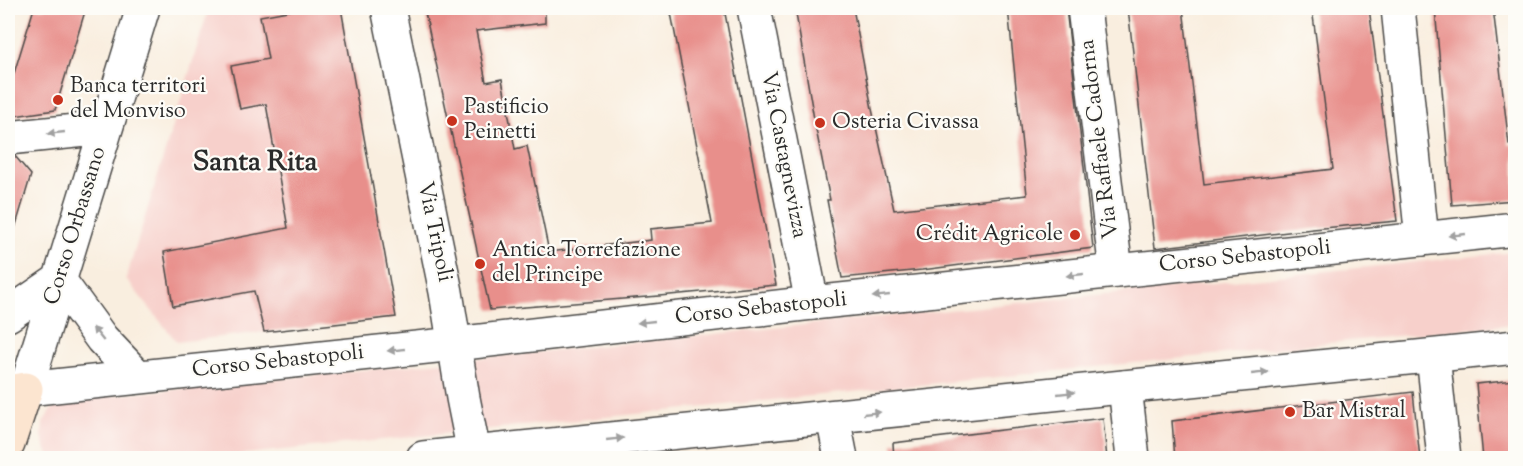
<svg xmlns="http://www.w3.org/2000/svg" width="1523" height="466" font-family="'Sorts Mill Goudy',serif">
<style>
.built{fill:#f7d0cb}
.building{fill:#e88f8b}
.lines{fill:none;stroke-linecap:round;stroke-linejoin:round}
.minor-casing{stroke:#4a4846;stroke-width:36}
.tertiary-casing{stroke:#4a4846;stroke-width:36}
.secondary-casing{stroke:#4a4846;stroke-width:36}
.minor{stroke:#fff;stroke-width:33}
.tertiary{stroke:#fff;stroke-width:33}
.secondary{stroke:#fce5d0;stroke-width:33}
.oneway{fill:#a0a0a0}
.poi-dot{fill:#c8321e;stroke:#fdfcf7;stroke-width:2}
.labels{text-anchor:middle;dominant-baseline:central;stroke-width:4.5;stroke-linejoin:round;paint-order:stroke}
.poi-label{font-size:22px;fill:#2b2b2b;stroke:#fdfcf7;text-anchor:start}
.street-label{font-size:22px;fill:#2b2b2b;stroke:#fdfcf7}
.district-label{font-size:28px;font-weight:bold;fill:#2b2b2b;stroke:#fdfcf7}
</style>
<rect width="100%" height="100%" fill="#fdfcf7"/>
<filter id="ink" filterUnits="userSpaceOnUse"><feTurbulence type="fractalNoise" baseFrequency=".0167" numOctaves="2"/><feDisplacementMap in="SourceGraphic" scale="12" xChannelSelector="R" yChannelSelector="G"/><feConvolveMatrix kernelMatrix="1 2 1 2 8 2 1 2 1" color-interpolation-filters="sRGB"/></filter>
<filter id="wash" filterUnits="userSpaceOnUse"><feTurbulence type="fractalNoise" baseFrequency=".008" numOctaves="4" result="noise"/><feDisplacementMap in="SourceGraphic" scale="24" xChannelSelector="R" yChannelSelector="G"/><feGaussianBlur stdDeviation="1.35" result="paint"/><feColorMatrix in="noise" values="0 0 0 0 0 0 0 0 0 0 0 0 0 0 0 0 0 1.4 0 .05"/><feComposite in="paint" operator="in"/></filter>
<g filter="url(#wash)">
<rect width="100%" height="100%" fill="#f9eedf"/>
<path class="built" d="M209,8H341L396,317L177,342L126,279Z
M1515,252V324L206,458H52L46,450L42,436L43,423L51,410L62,401Z"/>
<g id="blocks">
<path class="building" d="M34,8H86L55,110L8,117V81L12,80Z
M304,8H341L396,317L264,332L254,291L173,306L164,252L288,228L266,104L240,109L231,66L268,59L260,16Z
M424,8H545V23L476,31L486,82L502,79L515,149L527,146L549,252L651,240L650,229L712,223L670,8H724L776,285L659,296L490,310Z
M795,8H853L872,109L894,210L1027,195L1008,8H1066L1093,248L922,270L842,278L827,200H830L814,119Z
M1128,8H1183L1204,184L1333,169L1312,8H1369L1397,221L1313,229L1155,248Z
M1435,8H1493L1509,145L1515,144V200L1452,205Z
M8,156H15L31,175L13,235L8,234Z
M1515,380V459H1483L1476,384Z
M1413,392L1420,459H1368L1367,451L1308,459H1175L1172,421Z
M1103,418L1107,459H894L893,443Z"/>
</g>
</g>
<g filter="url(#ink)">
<use href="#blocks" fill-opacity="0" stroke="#4a4846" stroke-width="1.5"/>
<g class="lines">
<defs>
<path id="minor" d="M754,8L812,303
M1084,8L1116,271
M1398,8L1422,239
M8,138L105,128
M1433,356L1444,458
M1125,387L1133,458
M833,417L841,458"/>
<path id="tertiary" d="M143,8L26,389L455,344L812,303L1516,229
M388,8L446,292L463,398L475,458
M59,280L102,339L138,377
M8,315L59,280
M423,458L1516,347"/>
<path id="secondary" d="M8,392L26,389L8,444"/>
</defs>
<use href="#minor" class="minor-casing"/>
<use href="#tertiary" class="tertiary-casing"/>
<use href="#secondary" class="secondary-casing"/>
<use href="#minor" class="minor"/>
<use href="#tertiary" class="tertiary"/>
<use href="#secondary" class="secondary"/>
</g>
<defs><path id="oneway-solid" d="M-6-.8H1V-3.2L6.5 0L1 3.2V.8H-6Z" transform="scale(1.5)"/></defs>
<g class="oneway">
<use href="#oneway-solid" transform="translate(56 133) rotate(174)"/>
<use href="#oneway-solid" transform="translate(1457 235) rotate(174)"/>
<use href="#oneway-solid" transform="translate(1075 275) rotate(174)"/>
<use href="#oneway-solid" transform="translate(881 296) rotate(174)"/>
<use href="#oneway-solid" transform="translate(646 322) rotate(174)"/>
<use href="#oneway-solid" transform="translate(98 334) rotate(-129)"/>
<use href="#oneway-solid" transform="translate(396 350) rotate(174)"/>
<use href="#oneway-solid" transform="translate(1260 373) rotate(-6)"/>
<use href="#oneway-solid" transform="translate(1066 393) rotate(-6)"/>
<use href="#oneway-solid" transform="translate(872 413) rotate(-6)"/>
<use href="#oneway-solid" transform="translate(615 439) rotate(-6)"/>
</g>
</g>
<g class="poi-dot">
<circle cx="58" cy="100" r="6"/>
<circle cx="452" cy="121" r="6"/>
<circle cx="820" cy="123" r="6"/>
<circle cx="1075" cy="235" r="6"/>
<circle cx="480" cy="264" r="6"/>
<circle cx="1290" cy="412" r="6"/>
</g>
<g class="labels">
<g class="poi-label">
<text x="70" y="87">Banca territori<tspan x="70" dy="25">del Monviso</tspan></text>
<text x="464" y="108">Pastificio<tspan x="464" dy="25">Peinetti</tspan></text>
<text x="832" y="123">Osteria Civassa</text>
<text x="1063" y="235" text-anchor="end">Crédit Agricole</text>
<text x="492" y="251">Antica Torrefazione<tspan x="492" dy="25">del Principe</tspan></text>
<text x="1302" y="412">Bar Mistral</text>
</g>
<g class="street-label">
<text transform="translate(1100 139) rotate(-97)">Via Raffaele Cadorna</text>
<text transform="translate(783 155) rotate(79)">Via Castagnevizza</text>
<text transform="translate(76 226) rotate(-73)">Corso Orbassano</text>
<text transform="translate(434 232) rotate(78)">Via Tripoli</text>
<text transform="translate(1245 257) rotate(-6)">Corso Sebastopoli</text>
<text transform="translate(761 309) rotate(-6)">Corso Sebastopoli</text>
<text transform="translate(278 362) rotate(-6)">Corso Sebastopoli</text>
</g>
<g class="district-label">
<text x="255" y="163">Santa Rita</text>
</g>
</g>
<rect width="1523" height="466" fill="none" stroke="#fdfcf7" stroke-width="30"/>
</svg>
